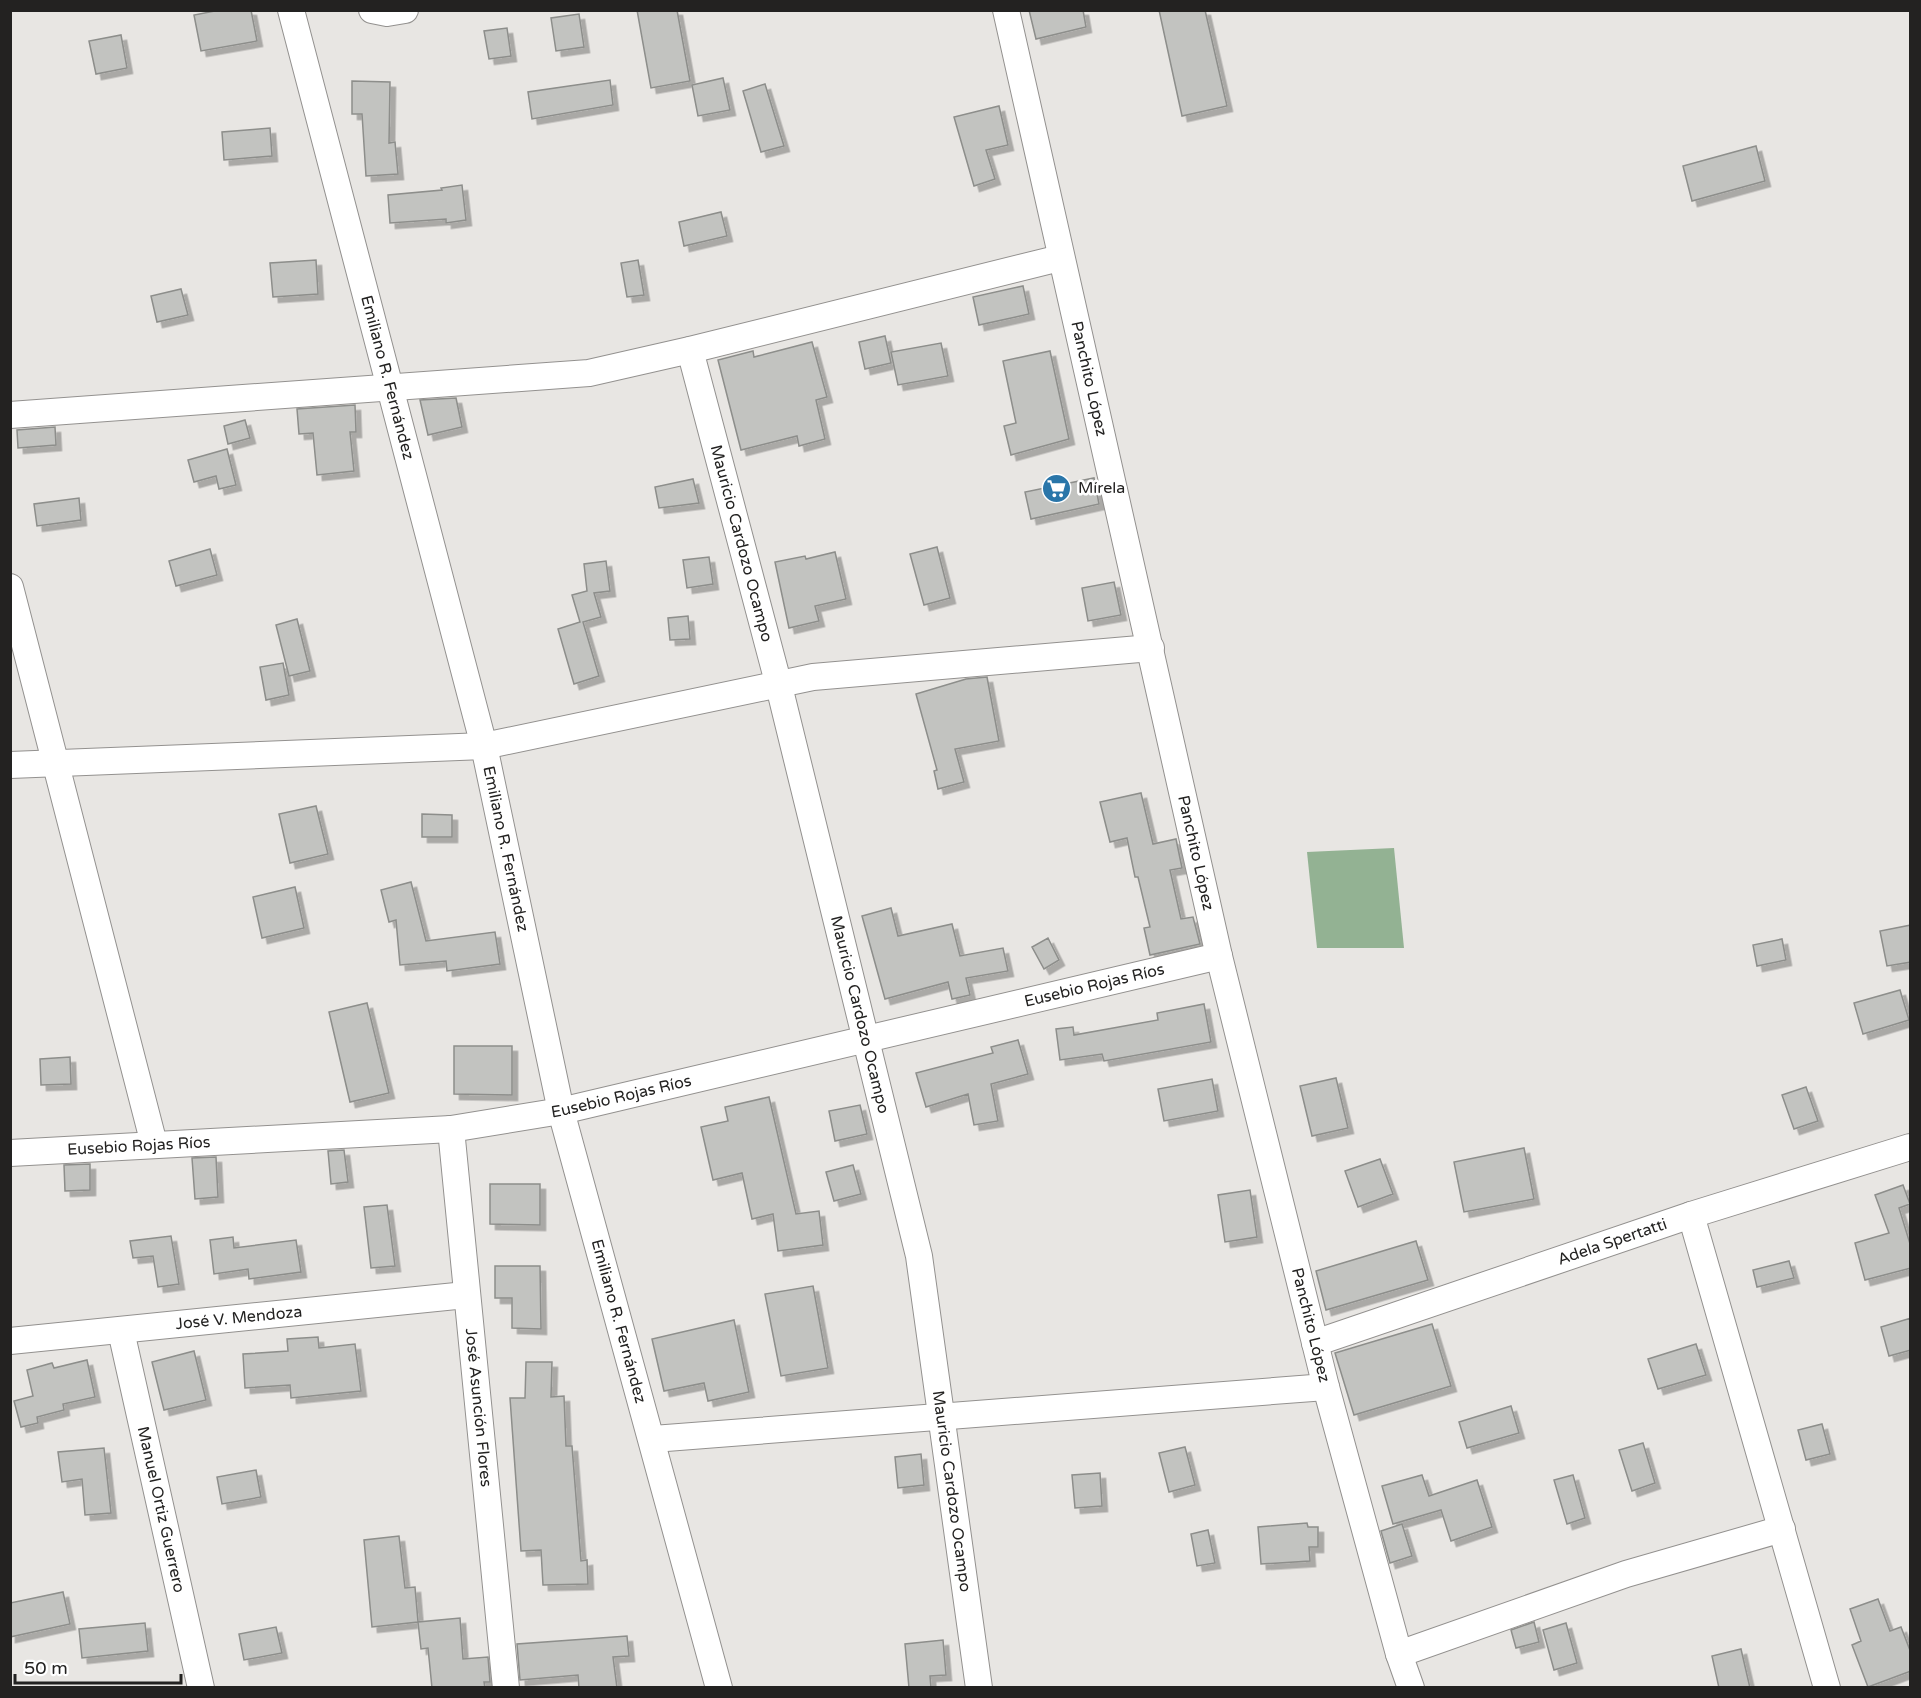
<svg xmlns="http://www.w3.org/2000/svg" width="1921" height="1698" font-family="'Varela Round',sans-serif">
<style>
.water{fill:#93b293}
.building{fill:#c2c3c0;stroke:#8d8e8b;stroke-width:1.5;filter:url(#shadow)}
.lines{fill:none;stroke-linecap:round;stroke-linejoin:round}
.street-casing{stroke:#93918f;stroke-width:28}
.street{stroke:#fff;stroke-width:26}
.labels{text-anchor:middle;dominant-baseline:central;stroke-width:5;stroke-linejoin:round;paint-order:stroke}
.street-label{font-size:16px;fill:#232221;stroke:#fff}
.poi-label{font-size:16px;fill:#232221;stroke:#fff;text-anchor:start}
</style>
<defs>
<filter id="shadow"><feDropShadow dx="5.5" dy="5.5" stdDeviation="0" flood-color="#0004"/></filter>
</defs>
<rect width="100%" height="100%" fill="#e8e6e3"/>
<path class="water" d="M1394,848L1404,948H1317L1307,852Z"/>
<path class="building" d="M220,10H251L257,41L201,51L194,15Z
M637,10H677L690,81L651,88Z
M1029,10H1083L1086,27L1036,39Z
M1159,10H1205L1227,106L1182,116Z
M579,14L584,47L556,51L551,18Z
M507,28L511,56L489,59L484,31Z
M121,35L127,68L96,74L89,41Z
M723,78L730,110L698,116L692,85Z
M610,80L613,105L532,119L528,92Z
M352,81L390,82L389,143L395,142L398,174L366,176L362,114H352Z
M765,84L784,146L761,152L743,91Z
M999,106L1008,145L986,150L995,179L974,186L954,117Z
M270,128L272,156L224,160L222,132Z
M1756,146L1765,181L1692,201L1683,166Z
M462,185L466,220L446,223V219L390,223L388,195L442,190L441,188Z
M721,212L727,236L684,246L679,222Z
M316,260L318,294L273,297L270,263Z
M638,260L644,295L627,297L621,263Z
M1023,286L1029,314L979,325L973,297Z
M181,289L188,315L157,322L151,296Z
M885,336L891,363L865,369L859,342Z
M812,342L827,397L816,400L825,439L799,446L797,436L741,450L718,360L753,351L754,357Z
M941,343L948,376L898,385L891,352Z
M1050,351L1069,439L1011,455L1004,426L1016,423L1003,361Z
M456,398L462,427L428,435L420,400Z
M355,405L356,432H350L354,471L317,475L313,433L299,434L297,409Z
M245,420L250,438L228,444L224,426Z
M55,427L56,445L18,448L17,430Z
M227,449L236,485L219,489L216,476L194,482L188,460Z
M1094,478L1099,504L1031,519L1025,492Z
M693,479L699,503L659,508L655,487Z
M79,498L81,520L37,526L34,504Z
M937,547L950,598L924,605L910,554Z
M210,549L217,575L176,586L169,561Z
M835,552L846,599L815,606L819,621L789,628L775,562L805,556L806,559Z
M709,557L713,584L687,588L683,560Z
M606,561L610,591L594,593L601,617L583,622L599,676L574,684L558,629L580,622L572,595L587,591L584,564Z
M1114,582L1121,615L1088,621L1082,588Z
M688,616L690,639L670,640L668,618Z
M297,619L310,671L289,676L276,625Z
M283,663L289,695L266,700L260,667Z
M987,677L999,741L955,749L964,782L938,789L934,771L937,770L916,694L966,679Z
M1141,793L1153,844L1176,839L1182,868L1170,870L1181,919L1193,917L1200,944L1150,955L1144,928L1150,927L1138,877H1135L1127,838L1110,842L1100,802Z
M316,806L328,854L290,863L279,814Z
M422,814L452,815V837H422Z
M411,882L426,941L495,932L500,964L447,971L446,961L400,965L396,920L389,922L381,890Z
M295,887L304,928L262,938L253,897Z
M891,908L898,936L952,924L960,956L1003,948L1008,971L966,978L970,995L952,999L948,982L885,999L862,916Z
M1911,925V962L1887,966L1880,931Z
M1048,938L1059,960L1044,969L1032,947Z
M1782,939L1786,960L1757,966L1753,945Z
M1900,990L1909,1020L1863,1034L1854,1003Z
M367,1003L389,1093L350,1102L329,1012Z
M1204,1004L1211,1042L1104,1061L1102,1054L1060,1060L1056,1029L1073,1027L1074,1035L1158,1020L1157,1013Z
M1018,1040L1028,1074L991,1084L998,1121L974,1125L968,1094L926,1107L916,1073L993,1053L991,1047Z
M454,1046H512V1095L454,1094Z
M70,1057L71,1084L41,1085L40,1059Z
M1336,1078L1348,1128L1312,1136L1300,1086Z
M1212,1079L1218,1111L1164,1121L1158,1089Z
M1806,1087L1818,1121L1794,1129L1782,1095Z
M769,1097L796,1214L819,1211L823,1245L778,1251L773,1214L752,1219L742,1173L713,1180L701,1127L728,1121L725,1107Z
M860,1105L867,1134L835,1141L829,1111Z
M1524,1148L1534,1199L1464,1212L1454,1162Z
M344,1150L348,1182L331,1184L328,1151Z
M216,1157L218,1197L195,1199L192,1158Z
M1380,1159L1393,1194L1358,1207L1345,1171Z
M90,1164V1190L65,1191L64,1165Z
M853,1165L861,1194L834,1201L826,1172Z
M490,1184H540V1225L490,1224Z
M1903,1185L1910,1204L1899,1208L1911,1247V1268L1865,1280L1855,1243L1889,1233L1875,1195Z
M1250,1190L1257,1237L1225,1242L1218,1195Z
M387,1205L395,1266L371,1268L364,1207Z
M171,1236L179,1284L158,1287L153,1256L133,1258L130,1241Z
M233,1237L234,1248L296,1240L301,1272L249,1279L248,1269L214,1274L210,1240Z
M1416,1241L1428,1280L1326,1310L1316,1271Z
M1789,1261L1794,1278L1757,1287L1753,1270Z
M495,1266H540L541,1329L512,1328V1298H495Z
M813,1286L828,1368L781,1376L765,1294Z
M1911,1318V1350L1889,1356L1881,1327Z
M734,1320L749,1392L708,1401L704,1383L664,1391L652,1339Z
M1432,1324L1451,1386L1354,1415L1335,1353Z
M318,1337L319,1348L355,1344L361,1391L291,1398L290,1385L245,1388L243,1354L288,1351L287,1339Z
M1696,1344L1706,1375L1658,1389L1648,1359Z
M194,1351L206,1400L164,1410L152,1362Z
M87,1360L95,1397L63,1404L64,1410L37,1417L38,1423L21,1427L14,1401L33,1396L27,1370L52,1363L54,1368Z
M526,1362H552L551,1397L564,1396L566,1446H572L581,1561L587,1560L588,1584L543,1585L541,1550L521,1551L510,1398H525Z
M1511,1406L1519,1433L1467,1448L1459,1422Z
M1822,1424L1830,1454L1806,1460L1798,1430Z
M1643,1443L1655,1483L1632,1491L1619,1450Z
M1185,1447L1195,1485L1169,1492L1159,1453Z
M104,1448L111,1513L85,1515L82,1479L62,1482L58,1452Z
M921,1454L924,1485L898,1488L895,1457Z
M256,1470L261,1497L222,1504L217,1477Z
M1100,1473L1102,1506L1075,1508L1072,1475Z
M1422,1475L1429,1496L1477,1480L1492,1527L1451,1541L1441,1510L1393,1524L1382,1486Z
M1573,1475L1585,1518L1567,1524L1554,1480Z
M1307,1523L1308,1527H1318V1547H1309L1310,1561L1261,1564L1258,1527Z
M1402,1524L1412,1556L1390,1563L1381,1531Z
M1208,1530L1215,1563L1197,1566L1191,1534Z
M399,1536L405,1588L415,1587L418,1622L372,1627L364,1540Z
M63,1592L70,1624L10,1637V1603Z
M1878,1599L1890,1631L1901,1627L1911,1653V1671L1868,1687L1852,1645L1861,1641L1850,1609Z
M460,1618L463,1659L488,1657L490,1682H484L485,1688H432L428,1648L421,1649L418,1622Z
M1534,1622L1539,1642L1516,1648L1511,1630Z
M145,1623L148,1651L82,1658L79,1629Z
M1566,1623L1577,1663L1554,1670L1543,1630Z
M276,1627L282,1653L244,1660L239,1634Z
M627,1636L629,1656L613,1657L617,1688H579L578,1675L520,1680L517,1644Z
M943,1640L946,1675L930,1676L931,1688H909L905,1644Z
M1741,1649L1750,1688H1719L1712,1656Z"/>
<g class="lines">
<defs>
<g id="street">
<path id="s1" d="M291,10L484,746L561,1111L719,1688"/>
<path d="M372,10L387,13L405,10"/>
<path id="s2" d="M1006,10L1219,956L1326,1387L1399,1654L1411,1688"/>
<path id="s3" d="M690,350L778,682L919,1256L979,1688"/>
<path d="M10,415L589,373L690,350L1060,258"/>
<path d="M10,587L154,1144"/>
<path d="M10,765L484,746L813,677L1151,648"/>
<path id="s4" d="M451,1129L506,1688"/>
<path id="s5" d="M10,1153L451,1129L561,1111L1219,956"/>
<path d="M1691,1215L1827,1688"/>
<path id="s6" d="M121,1331L201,1688"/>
<path id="s7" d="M10,1341L466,1295"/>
<path id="s8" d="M1315,1343L1691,1215L1910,1147"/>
<path d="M653,1439L1326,1387"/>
<path d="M1399,1654L1626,1574L1782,1529"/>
</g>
</defs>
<use href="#street" class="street-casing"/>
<use href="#street" class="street"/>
</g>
<defs>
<symbol id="supermarket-disc" viewBox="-11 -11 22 22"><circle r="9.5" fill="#2a76a9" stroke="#fff"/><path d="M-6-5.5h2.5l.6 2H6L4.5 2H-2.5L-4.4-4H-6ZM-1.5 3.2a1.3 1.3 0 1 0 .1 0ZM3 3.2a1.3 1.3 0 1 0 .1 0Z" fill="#fff"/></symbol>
</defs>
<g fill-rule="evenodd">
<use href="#supermarket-disc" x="1040" y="472" width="33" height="33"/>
</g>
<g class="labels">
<g class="street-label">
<text stroke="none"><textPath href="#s1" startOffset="380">Emiliano R. Fernández</textPath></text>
<text stroke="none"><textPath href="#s2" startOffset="378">Panchito López</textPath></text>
<text stroke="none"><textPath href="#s3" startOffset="200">Mauricio Cardozo Ocampo</textPath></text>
<text stroke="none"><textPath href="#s1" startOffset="866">Emiliano R. Fernández</textPath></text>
<text stroke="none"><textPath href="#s2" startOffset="864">Panchito López</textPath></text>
<text stroke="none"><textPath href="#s5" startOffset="1101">Eusebio Rojas Ríos</textPath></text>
<text stroke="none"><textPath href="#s3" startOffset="686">Mauricio Cardozo Ocampo</textPath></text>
<text stroke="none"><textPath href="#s5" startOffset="615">Eusebio Rojas Ríos</textPath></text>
<text stroke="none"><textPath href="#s5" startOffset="129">Eusebio Rojas Ríos</textPath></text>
<text stroke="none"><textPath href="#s8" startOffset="314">Adela Spertatti</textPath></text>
<text stroke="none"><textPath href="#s7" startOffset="230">José V. Mendoza</textPath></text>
<text stroke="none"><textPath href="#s1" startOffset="1352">Emiliano R. Fernández</textPath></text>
<text stroke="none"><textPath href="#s2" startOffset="1350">Panchito López</textPath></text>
<text stroke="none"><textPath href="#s4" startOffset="280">José Asunción Flores</textPath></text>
<text stroke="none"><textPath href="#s3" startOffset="1172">Mauricio Cardozo Ocampo</textPath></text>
<text stroke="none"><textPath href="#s6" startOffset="183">Manuel Ortiz Guerrero</textPath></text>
</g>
<g class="poi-label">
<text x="1078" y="488">Mírela</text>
</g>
</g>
<rect width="1921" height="1698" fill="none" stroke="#232221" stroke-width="24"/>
<path d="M15 1674v9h166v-9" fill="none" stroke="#232221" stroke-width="3"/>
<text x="24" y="1674" font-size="18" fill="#232221" stroke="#ffffff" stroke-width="4.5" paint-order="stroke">50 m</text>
</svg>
